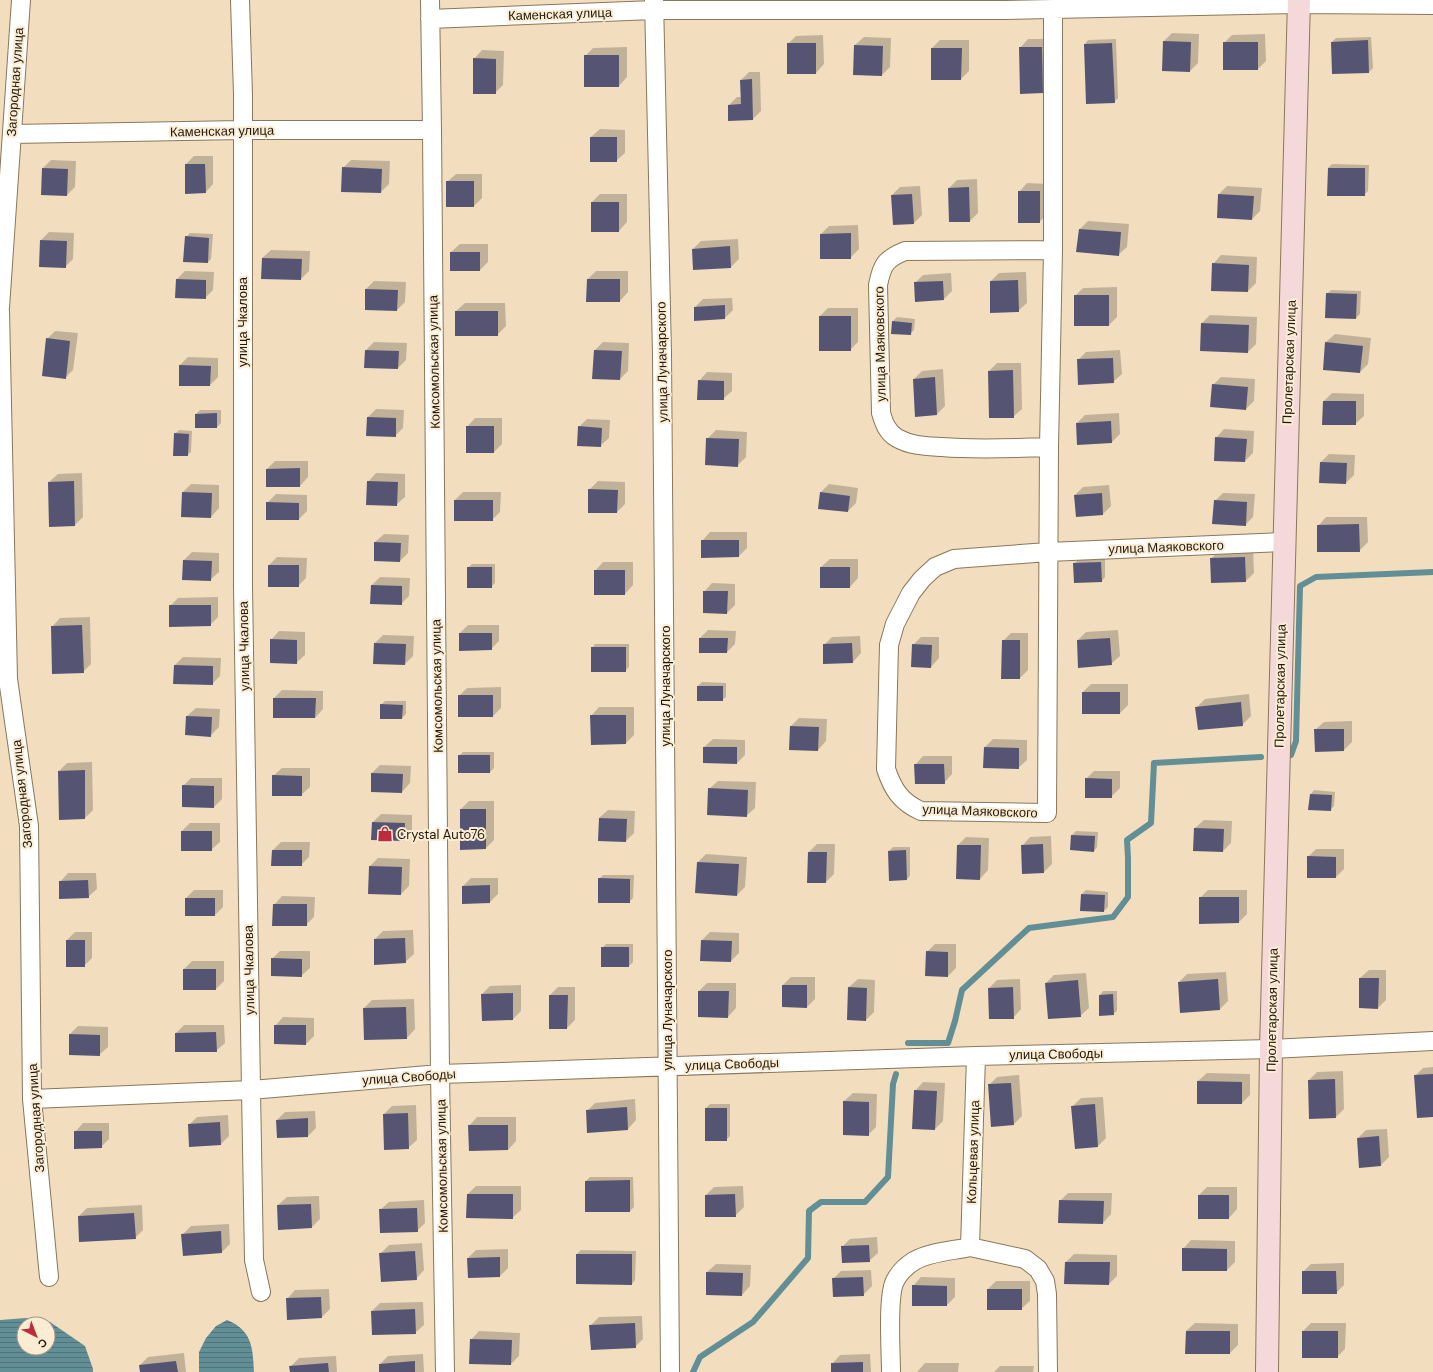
<svg xmlns="http://www.w3.org/2000/svg" width="1433" height="1372" font-family="'DM Sans',sans-serif">
<style>
.water{fill:url(#water-rules);fill-rule:evenodd}
.shadow{fill:#0003}
.lines{fill:none;stroke-linecap:round;stroke-linejoin:round}
.stream{stroke:#628f96;stroke-width:6}
.building{fill:#565473}
.minor-casing{stroke:#89775b;stroke-width:20}
.secondary-casing{stroke:#89775b;stroke-width:24}
.minor{stroke:#fff;stroke-width:18}
.secondary{stroke:#f5d8d9;stroke-width:22}
.labels{text-anchor:middle;dominant-baseline:central;stroke-width:4;stroke-linejoin:round;paint-order:stroke}
.street-label{font-size:13px;fill:#20190d;stroke:#fcecd3}
.poi-label{font-size:13px;fill:#20190d;stroke:#fcecd3;text-anchor:start}
</style>
<defs>
<pattern id="water-rules" width="6" height="5" patternUnits="userSpaceOnUse"><rect width="6" height="5" fill="#628f96"/><path d="M0 2.5h6" fill="none" stroke="#507479"/></pattern>
</defs>
<rect width="100%" height="100%" fill="#f2debf"/>
<path class="water" d="M26,1318L50,1322L85,1346L93,1369V1372H0V1320ZM24,1324H48V1348H24Z
M227,1320C252,1330 253,1348 254,1372H199V1352L206,1338L216,1326Z"/>
<path class="shadow" d="M1172,33L1199,34L1198,63L1190,71L1164,41Z
M1265,34L1266,61L1258,69L1224,43L1232,35Z
M823,35L824,64L816,73L788,44L796,36Z
M864,37L891,38L890,67L882,75L855,45Z
M1371,37L1373,68L1369,72L1332,42L1336,38Z
M1028,39H1050L1051,84L1043,92L1021,93L1020,48Z
M1116,39L1118,98L1114,102L1085,44L1088,40Z
M940,40H969V71L961,79H932V48Z
M627,47V77L619,86L585,56L593,48Z
M482,50L504,51L503,85L495,93L474,59Z
M749,72H760L761,111L753,119L729,105L737,97H742L741,80Z
M600,129L625,130V153L616,161L591,137Z
M194,156H213V184L205,193L186,164Z
M51,160L76,161L75,187L67,195L42,194L43,168Z
M351,160L390,161L389,184L381,192L343,168Z
M1332,164L1369,165L1368,191L1364,195L1328,168Z
M456,174H482V198L474,206L447,182Z
M977,179L978,213L970,221H950L949,188L957,180Z
M1027,183L1048,184V214L1039,222L1019,192Z
M920,186L922,215L914,223L892,195L900,187Z
M1227,186L1262,188L1260,211L1252,219L1219,194Z
M600,194H627V222L619,231L592,202Z
M1088,221L1129,224L1127,247L1118,255L1077,251L1080,229Z
M858,225L859,249L850,258L821,234L829,226Z
M49,232L74,233L73,259L65,267L41,240Z
M190,233L213,234L211,259L208,262L186,237Z
M738,239L739,259L731,267L693,249L701,241Z
M460,244H488V262L480,270L451,252Z
M271,250L310,251L309,271L301,279L262,278V258Z
M1221,255L1257,257L1256,283L1248,291L1213,264Z
M185,271L214,272L213,290L205,298L177,279Z
M596,271H628V292L620,301L588,279Z
M1026,272L1027,303L1018,311L991,281L999,273Z
M951,273L952,291L944,299L915,283L923,275Z
M374,281L406,282L405,302L397,310L366,289Z
M1117,287V317L1109,325H1075V296L1083,288Z
M1331,290L1361,291L1360,314L1356,318L1327,294Z
M732,298L733,310L725,318L695,307L703,299Z
M465,303H505L506,326L497,335L456,311Z
M828,308H858V342L850,350L820,316Z
M1210,315L1257,317L1256,344L1248,352L1202,323Z
M897,317L915,319L914,330L910,334L893,321Z
M55,331L78,333L73,370L65,378L47,339Z
M1335,334L1371,338L1368,364L1360,372L1326,342Z
M374,342L407,343L406,360L398,368L366,350Z
M603,342L629,343L628,371L620,379L595,350Z
M1120,350L1122,374L1113,382L1078,360L1086,352Z
M188,357L218,358V377L210,385L180,365Z
M997,363H1021L1022,409L1013,417L989,371Z
M943,369L945,406L937,414L915,415L914,379L922,371Z
M707,372L732,373V391L723,399L699,381Z
M1221,377L1255,379L1254,401L1246,409L1213,385Z
M1332,393L1364,394V416L1355,424L1324,401Z
M376,409L404,410L403,428L395,436L368,417Z
M200,410H221V423L217,427L196,414Z
M1119,413L1120,434L1112,442L1078,444L1077,423L1085,415Z
M475,418H502V444L494,452H467V427Z
M587,419L610,420L609,438L600,446L579,427Z
M1224,429L1254,431L1253,453L1245,461L1216,438Z
M179,430L192,431L191,452L187,455L175,434Z
M716,430L747,432L746,457L738,465L707,439Z
M1329,454L1355,455L1354,475L1346,483L1321,462Z
M275,461H308V477L300,486L267,469Z
M82,473L83,517L75,525L49,482L58,474Z
M376,473L405,474V497L396,505L368,482Z
M598,481L625,482V504L617,512L589,490Z
M191,484L219,485V508L211,517L183,492Z
M829,484L858,488L856,503L848,511L821,492Z
M1109,485L1111,506L1102,515L1075,495L1083,487Z
M463,492H501L500,512L492,520H455V500Z
M1223,493L1255,494L1253,517L1245,525L1215,501Z
M276,494L307,495V511L299,519L267,503Z
M1326,517H1367L1368,542L1359,551L1318,526Z
M710,532H747V548L739,556L702,541Z
M384,534L409,535L408,553L400,561L375,542Z
M1253,549L1254,573L1246,581L1211,559L1219,550Z
M192,552L219,553V572L210,580L184,560Z
M277,557L307,558L306,578L298,586L269,565Z
M830,559H858V578L850,587L821,567Z
M1105,559V577L1102,581L1074,564L1078,560Z
M603,562H633V585L625,594L595,571Z
M472,564H495V583L491,587L468,568Z
M380,577L410,578L409,596L401,604L372,585Z
M712,583L735,584V605L727,613L704,592Z
M218,597V617L210,625L170,606L178,598Z
M90,617L91,664L83,672L52,627L60,618Z
M468,625H499V641L491,649L460,633Z
M708,630L736,631L735,644L727,652H700V638Z
M1118,630L1120,656L1111,664L1078,640L1086,632Z
M279,631L305,632V655L296,663L271,640Z
M1011,633H1028V670L1020,678L1003,641Z
M383,635L414,636L413,656L405,664L374,663L375,643Z
M860,636L861,653L853,662L824,645L832,637Z
M921,637H939V658L931,667L913,645Z
M595,644H629V667L625,671L592,648Z
M183,657L221,658L220,676L212,684L174,683L175,665Z
M702,682L726,683V697L722,700L698,686Z
M1091,684H1128V705L1120,713L1083,692Z
M501,687V708L493,716L459,696L467,688Z
M282,690L323,691V709L315,718L274,698Z
M1249,694L1251,716L1242,725L1197,707L1205,699Z
M385,701H406V714L402,718L381,705Z
M599,707H634V735L626,743L591,716Z
M196,708L220,709L219,727L211,735L187,716Z
M799,718L827,719L826,741L818,750L791,726Z
M1352,721V742L1344,750L1315,730L1324,722Z
M713,739L745,740V755L737,763L704,762V747Z
M993,739L1027,740V760L1018,768L985,747Z
M463,752H494V768L490,772L459,756Z
M923,756H952V774L944,783L915,765Z
M92,762L93,810L85,818L60,819L59,771L67,763Z
M380,765L411,766L410,783L402,792L372,773Z
M282,768H310V787L301,795L273,776Z
M1094,771H1120V788L1111,797L1086,779Z
M191,778H222V799L214,807L183,786Z
M718,781L756,782L755,808L746,816L709,789Z
M1314,790L1335,792L1334,806L1330,810L1311,794Z
M469,801H494V840L486,848L461,809Z
M608,810L635,811L634,833L626,841L599,840V818Z
M381,814L412,815V832L404,840L373,822Z
M1204,820L1232,821L1231,843L1223,851L1195,828Z
M190,823H220V842L211,850H182V831Z
M1076,831L1098,832L1097,847L1094,851L1072,835Z
M1051,836L1052,864L1044,872L1022,846L1030,837Z
M966,837L989,838L988,870L980,879L958,845Z
M281,842H310L309,857L301,865L273,850Z
M817,844H835L834,874L826,882L809,852Z
M893,847H910V876L907,879L889,851Z
M1316,849H1344V869L1336,877L1308,857Z
M706,854L747,857L745,887L737,895L698,862Z
M378,858L410,859L409,886L401,894L370,866Z
M68,873H96L97,889L88,897L60,882Z
M603,875H634L633,898L629,902L599,879Z
M471,878H498V894L490,902L463,886Z
M194,890H223V907L215,915L186,898Z
M1086,890L1108,892V907L1104,911L1082,894Z
M1208,890H1247V914L1239,922L1200,923V898Z
M282,896L315,897L314,917L306,925L274,905Z
M413,930L414,954L405,962L375,939L383,931Z
M75,932H92V958L84,966L67,940Z
M710,932L739,933V953L731,961L702,940Z
M606,944H633V962L629,966L602,948Z
M935,944H956V968L948,976L927,952Z
M280,951H310V968L301,976L272,959Z
M192,961H224V981L216,989L184,969Z
M1369,970H1386V1000L1378,1008L1360,1007V978Z
M1226,972L1228,1001L1220,1009L1179,982L1187,974Z
M1086,973L1089,1008L1080,1016L1046,983L1054,975Z
M791,977H815V999L807,1007L783,985Z
M858,979L875,980L874,1012L866,1020L849,987Z
M1020,979L1021,1009L1013,1018L989,988L997,980Z
M707,983H736V1008L728,1017L699,1016V991Z
M521,985V1011L513,1019L482,994L490,986Z
M558,987H575V1020L567,1028H550V995Z
M1103,991H1117V1011L1113,1014L1100,1015V995Z
M414,999L415,1029L407,1038L365,1039L364,1008L372,1000Z
M283,1017L314,1018V1036L306,1044L275,1026Z
M184,1025H224L225,1043L216,1051L176,1033Z
M78,1026L108,1027V1047L99,1055L70,1034Z
M1433,1067V1116L1415,1076L1423,1068Z
M1343,1071L1344,1109L1336,1117L1310,1118L1309,1080L1317,1072Z
M1207,1073L1250,1074V1095L1242,1103L1198,1081Z
M1019,1075L1022,1116L1014,1124L992,1126L989,1085L997,1077Z
M923,1082L945,1083L943,1121L935,1129L915,1091Z
M853,1093L877,1094L876,1127L868,1135L844,1101Z
M1103,1097L1106,1138L1098,1146L1072,1107L1081,1098Z
M635,1099L636,1120L628,1129L588,1132L587,1111L595,1103Z
M710,1104H730V1136L726,1140L706,1108Z
M416,1105L417,1140L408,1148L385,1149L384,1114L392,1106Z
M315,1111L316,1128L308,1136L277,1120L285,1112Z
M228,1115L229,1136L221,1144L189,1125L197,1117Z
M477,1117H516V1141L508,1150H469V1126Z
M83,1123H109V1139L101,1147L75,1132Z
M1387,1129L1389,1157L1381,1165L1360,1167L1358,1138L1366,1130Z
M590,1177H633L634,1207L630,1211L586,1181Z
M476,1186H521V1210L512,1218L467,1217L468,1194Z
M743,1186L744,1207L735,1216L706,1195L714,1187Z
M1207,1187H1237V1209L1229,1218L1199,1195Z
M1068,1193H1112L1111,1214L1103,1223L1060,1222V1201Z
M319,1196L320,1219L312,1227L278,1205L287,1197Z
M424,1200L425,1223L417,1231L380,1210L389,1202Z
M142,1205L143,1230L135,1238L80,1241L79,1216L87,1208Z
M229,1224L230,1244L222,1252L183,1234L191,1226Z
M877,1237L878,1253L869,1261L842,1247L850,1239Z
M1191,1240L1235,1241V1262L1227,1270L1183,1249Z
M422,1243L424,1270L416,1279L380,1254L389,1245Z
M508,1249V1268L500,1276L468,1258L476,1250Z
M581,1250L636,1251L635,1280L632,1284L577,1283V1254Z
M1074,1254L1117,1255V1276L1109,1284L1066,1262Z
M1344,1263V1285L1336,1293L1303,1272L1311,1264Z
M716,1264L751,1265L750,1286L742,1295L707,1272Z
M871,1270L872,1286L863,1295L833,1279L841,1271Z
M921,1277L955,1278V1297L947,1305L913,1286Z
M996,1281H1030V1301L1021,1309L988,1289Z
M329,1289L330,1309L322,1317L287,1299L295,1290Z
M423,1302L424,1325L415,1333L372,1311L380,1303Z
M642,1316L643,1339L635,1347L590,1326L599,1317Z
M1195,1323L1238,1324V1345L1230,1353L1186,1331Z
M1311,1323H1346L1345,1349L1337,1357L1303,1331Z
M479,1331L520,1333L519,1356L511,1364L470,1363L471,1340Z
M184,1353L186,1372H141L140,1365L148,1357Z
M423,1354L424,1372H380V1364L388,1356Z
M870,1354L871,1372H832V1364L840,1355Z
M336,1356L337,1372H291L290,1367L299,1358Z
M925,1363H959L958,1372H917Z
M1000,1366H1034L1033,1372H994Z"/>
<g class="lines">
<path class="stream" d="M1291,755L1296,741L1300,586L1316,577L1433,572
M908,1043H948L955,1021L962,990L1029,928L1113,917L1128,897V858L1127,840L1151,823L1154,763L1261,757
M693,1372L700,1357L753,1322L808,1258L809,1211L821,1202H865L888,1177L893,1084L896,1074"/>
</g>
<path class="building" d="M1368,40L1369,73L1332,74L1331,42Z
M1163,41L1191,42L1190,72L1162,71Z
M1223,42H1258V70H1223Z
M787,43H816V74H787Z
M1112,43L1115,103L1086,104L1084,44Z
M854,45L883,46L882,76L853,75Z
M1019,47H1042L1043,93L1020,94Z
M931,48H962L961,80H931Z
M584,55H619V87H584Z
M473,58L496,59V94H473Z
M752,79L753,120L728,121V105L741,104L740,80Z
M590,137H617V162H590Z
M185,164H205L206,193L185,194Z
M342,167L382,169L381,193L341,192Z
M42,168L68,169L67,196L41,195Z
M1328,168H1365V196H1327Z
M446,181H474V207H446Z
M969,187L970,222H949L948,188Z
M1018,191H1040V223H1018Z
M912,194L914,224L893,225L891,195Z
M1218,194L1254,196L1252,220L1217,218Z
M591,202H619V232H591Z
M1079,229L1121,232L1119,256L1076,252Z
M851,233V259H820V234Z
M185,236L209,238L208,263L183,262Z
M40,240L67,241L66,268L39,267Z
M730,246L731,268L693,270L692,249Z
M450,252H480V271H450Z
M262,258L302,259L301,280L261,279Z
M1212,263L1249,265L1248,292L1211,291Z
M176,279L206,280V299L175,298Z
M587,279H620V302H586Z
M1018,280L1019,312L990,313V281Z
M943,281L944,300L915,302L914,282Z
M365,289L398,290L397,311L365,310Z
M1326,293L1357,294L1356,319L1325,318Z
M1074,295H1109V326H1074Z
M725,305V319L694,321V307Z
M455,311H498V336H455Z
M819,316H851V351H819Z
M892,321L912,323L911,335L891,334Z
M1201,323L1249,325L1248,353L1200,351Z
M46,338L70,341L66,379L42,376Z
M1325,342L1363,346L1360,373L1323,370Z
M365,350L399,351L398,369L364,368Z
M594,350L622,351L620,380L592,379Z
M1113,358L1114,383L1078,385L1077,359Z
M179,365L211,366L210,386H179Z
M1013,370L1014,418H989L988,371Z
M935,377L937,415L915,417L913,379Z
M698,380L724,381V400H697Z
M1212,384L1248,387L1246,410L1210,407Z
M1323,401H1356V425H1322Z
M217,413V428H195V414Z
M367,417L396,418V437L366,436Z
M1111,421L1112,443L1077,445L1076,423Z
M466,426H494V453H466Z
M578,426L602,428L601,447L577,446Z
M174,433L189,434L188,456H173Z
M1215,437L1247,439L1245,462L1214,461Z
M706,438L739,439L738,467L705,465Z
M1320,462L1347,463L1346,484L1319,483Z
M300,468V487H266V469Z
M74,481L75,526L49,527L48,482Z
M367,481L398,482L397,506L366,505Z
M588,489L618,490L617,513H588Z
M182,492L212,493L211,518L181,517Z
M820,492L850,496L848,512L818,509Z
M1102,493L1103,515L1076,517L1074,495Z
M454,500H493V521H454Z
M1214,500L1247,502L1246,526L1212,524Z
M266,502L299,503V520H266Z
M1359,524L1360,552H1317V525Z
M701,540H739V557L701,558Z
M374,542L401,543L400,562L374,561Z
M1245,557L1246,582L1211,583L1210,558Z
M183,560L212,561L211,581L182,580Z
M1101,562L1102,582L1074,583L1073,563Z
M268,565H299V587H268Z
M467,567H492V588H467Z
M820,567H850V588H820Z
M594,570H625V595H594Z
M371,585L402,586V605L370,604Z
M703,591H728L727,614L703,613Z
M169,605H211V626L169,627Z
M82,625L84,673L52,674L51,626Z
M459,633H492V650L459,651Z
M699,638H728L727,653H699Z
M1110,638L1112,665L1078,668L1077,640Z
M270,639L297,640V664L270,663Z
M1002,640H1020V679H1001Z
M374,643L406,644L405,665L373,664Z
M852,643L853,663L823,664V644Z
M912,644L932,645L931,668L911,667Z
M591,647H626V672H591Z
M174,665L213,666V685L173,684Z
M697,686H723V701H697Z
M1082,692H1120V714H1082Z
M458,695H493V717H458Z
M273,698H316L315,718H273Z
M1241,702L1243,726L1198,730L1195,707Z
M380,704L403,705L402,719H380Z
M590,715H626V744L591,745Z
M186,716L212,717L211,737L185,735Z
M790,726L819,727L818,751L789,750Z
M1314,729H1344V751L1315,752Z
M703,747H737V764L703,763Z
M984,747L1019,748V769L983,768Z
M458,755H490V773H458Z
M914,764H944L945,784H915Z
M85,770V819L59,820L58,771Z
M371,773L403,774L402,793L371,792Z
M272,775L302,776V796H272Z
M1085,778L1112,779V798H1085Z
M182,785L214,786V808L182,807Z
M708,788L748,790L747,817L707,815Z
M1310,794L1332,795L1331,811L1308,810Z
M460,809H486V849L460,850Z
M599,818L627,819L626,842L598,841Z
M372,822L405,823L404,841L371,840Z
M1194,828L1224,829L1223,852L1193,851Z
M181,831H212V851H181Z
M1071,835L1095,836L1094,852L1070,850Z
M1043,844L1044,873L1022,874L1021,845Z
M957,845H981L980,880L956,879Z
M272,850H302V866H271Z
M906,850L907,880L889,881L888,851Z
M808,852H827L826,883H807Z
M1307,856L1336,857V878H1307Z
M697,862L739,864L737,896L695,893Z
M369,866L402,867L401,895L368,894Z
M598,878L630,879V903H598Z
M88,880L89,898L59,899V881Z
M490,885V903L462,904V886Z
M1081,894L1105,895L1104,912L1080,911Z
M1199,897H1239V923L1199,924Z
M185,898H215V916H185Z
M273,904H307V926H272Z
M405,938L406,963L374,965V939Z
M66,940H85V967H66Z
M701,940L732,941L731,962L700,961Z
M601,947H629V967H601Z
M926,951L948,952V977L925,976Z
M271,958L302,959V977L271,976Z
M183,969H216V990H183Z
M1359,978H1379L1378,1009L1359,1008Z
M1218,979L1220,1010L1180,1013L1178,982Z
M1078,980L1081,1017L1048,1019L1045,983Z
M782,985H807V1008L782,1007Z
M848,987L867,988L866,1021L847,1020Z
M1013,987L1014,1019H989L988,988Z
M698,991H729L728,1018L698,1017Z
M513,993V1020L482,1021L481,994Z
M1113,994L1114,1015L1099,1016V995Z
M549,995H568L567,1029H549Z
M406,1007L407,1039L364,1040L363,1008Z
M274,1025H306V1045L274,1044Z
M216,1032L217,1052H175V1033Z
M69,1034L100,1035V1056L69,1055Z
M1433,1074V1117L1417,1118L1414,1075Z
M1335,1079L1336,1118L1309,1119L1308,1080Z
M1197,1081L1242,1082V1104H1197Z
M1011,1083L1014,1125L991,1127L988,1084Z
M914,1090L937,1091L935,1130L912,1129Z
M843,1101L869,1102V1136L843,1135Z
M1095,1104L1098,1147L1075,1149L1071,1106Z
M627,1107L628,1130L587,1133L586,1110Z
M705,1108H727V1141H705Z
M408,1113L409,1149L384,1150L383,1114Z
M308,1118V1137L277,1138L276,1120Z
M220,1122L221,1145L189,1147L188,1124Z
M468,1125H508V1150L469,1151Z
M74,1131H102V1148L74,1149Z
M1379,1136L1381,1166L1359,1168L1357,1138Z
M630,1180V1212H585V1181Z
M467,1194H513V1219L466,1218Z
M735,1194L736,1217H705V1195Z
M1198,1195H1229V1219H1198Z
M1059,1200L1104,1201L1103,1224L1058,1223Z
M311,1204L312,1228L278,1230L277,1205Z
M417,1208L418,1232L380,1233L379,1209Z
M134,1213L136,1239L79,1242L78,1216Z
M221,1231L222,1253L183,1256L181,1234Z
M869,1245L870,1262L842,1263L841,1246Z
M1182,1248L1227,1249V1271H1182Z
M415,1251L417,1280L381,1282L379,1253Z
M576,1254H632V1285L576,1284Z
M500,1257V1277L468,1278L467,1258Z
M1065,1262H1110L1109,1285L1064,1284Z
M1302,1271H1336L1337,1294H1302Z
M706,1272L743,1273L742,1296L706,1295Z
M863,1277L864,1296L833,1297L832,1278Z
M912,1285L947,1286V1306H912Z
M987,1289H1022V1310H987Z
M321,1297L322,1318L287,1320L286,1298Z
M415,1309L416,1334L372,1335L371,1311Z
M635,1323L636,1348L591,1350L589,1325Z
M1186,1331H1230V1354H1185Z
M1302,1331H1338V1358H1302Z
M470,1339L512,1340L511,1365L469,1364Z
M176,1361L178,1372H140L139,1365Z
M415,1361V1372H379V1364Z
M863,1362V1372H831V1363Z
M328,1363L329,1372H290L289,1366Z"/>
<g class="lines">
<defs>
<path id="minor" d="M240,0L243,95V587L251,1090L254,1260L261,1292
M430,0L432,130L440,1074L445,1372
M654,0L662,354L670,1372
M1053,9V250L1049,447L1047,813L921,811C901,802 893,790 886,769L889,645L895,624L911,593L922,579L935,567L954,559L1048,552L1284,542
M430,19L654,10H1005L1299,4L1433,5
M12,134L242,130H432
M0,308L21,0
M0,311L8,679L29,826L32,1099L49,1277
M1049,447C1013,448 977,450 942,447C926,446 911,446 897,438C887,432 884,423 881,413L878,285C882,265 885,259 905,251L1053,250
M32,1099L251,1090L440,1074L976,1056L1271,1049L1433,1041
M970,1247L1025,1259L1038,1269L1045,1281L1047,1294L1048,1372
M891,1372C891,1353 887,1296 895,1281C899,1273 906,1266 914,1261C929,1252 952,1251 970,1247L976,1056"/>
<path id="secondary" d="M1267,1372L1271,1049L1299,0"/>
</defs>
<use href="#minor" class="minor-casing"/>
<use href="#secondary" class="secondary-casing"/>
<use href="#minor" class="minor"/>
<use href="#secondary" class="secondary"/>
</g>
<defs>
<symbol id="shop-bare" viewBox="-9 -9 18 18"><path d="M-5-2.5h2.3a2.7 3.5 0 0 1 5.4 0H5L5.5 6h-11ZM-1.5-2.5h3a1.5 2.3 0 0 0-3 0Z" fill="#bc2c3e" stroke="#fcecd3" stroke-width="2.5" paint-order="stroke"/></symbol>
</defs>
<g fill-rule="evenodd">
<use href="#shop-bare" x="374" y="823" width="22" height="22"/>
</g>
<g class="labels">
<g class="street-label">
<text transform="translate(560 14) rotate(-2)">Каменская улица</text>
<text transform="translate(15 82) rotate(-86)">Загородная улица</text>
<text transform="translate(222 131) rotate(-1)">Каменская улица</text>
<text transform="translate(242 322) rotate(-90)">улица Чкалова</text>
<text transform="translate(880 344) rotate(-91)">улица Маяковского</text>
<text transform="translate(434 362) rotate(-91)">Комсомольская улица</text>
<text transform="translate(662 362) rotate(-91)">улица Луначарского</text>
<text transform="translate(1289 362) rotate(-88)">Пролетарская улица</text>
<text transform="translate(1166 547) rotate(-2)">улица Маяковского</text>
<text transform="translate(244 646) rotate(-91)">улица Чкалова</text>
<text transform="translate(437 686) rotate(-91)">Комсомольская улица</text>
<text transform="translate(665 686) rotate(-90)">улица Луначарского</text>
<text transform="translate(1280 686) rotate(-89)">Пролетарская улица</text>
<text transform="translate(22 794) rotate(-96)">Загородная улица</text>
<text transform="translate(980 811) rotate(2)">улица Маяковского</text>
<text transform="translate(249 970) rotate(-91)">улица Чкалова</text>
<text transform="translate(667 1010) rotate(-90)">улица Луначарского</text>
<text transform="translate(1272 1010) rotate(-89)">Пролетарская улица</text>
<text transform="translate(1056 1054) rotate(-1)">улица Свободы</text>
<text transform="translate(732 1064) rotate(-2)">улица Свободы</text>
<text transform="translate(409 1077) rotate(-4)">улица Свободы</text>
<text transform="translate(36 1118) rotate(-94)">Загородная улица</text>
<text transform="translate(973 1152) rotate(-88)">Кольцевая улица</text>
<text transform="translate(442 1166) rotate(-91)">Комсомольская улица</text>
</g>
<g class="poi-label">
<text x="397" y="834">Crystal Auto76</text>
</g>
</g>
<g transform="translate(36 1336) rotate(138)"><circle r="19" fill="#fcecd3" stroke="#a49884"/>
<path d="M0-3L7 15L0 10L-7 15Z" fill="#bc2c3e"/>
<text y="-6" font-size="11" font-weight="bold" text-anchor="middle" fill="#20190d">С</text>
</g>
</svg>
